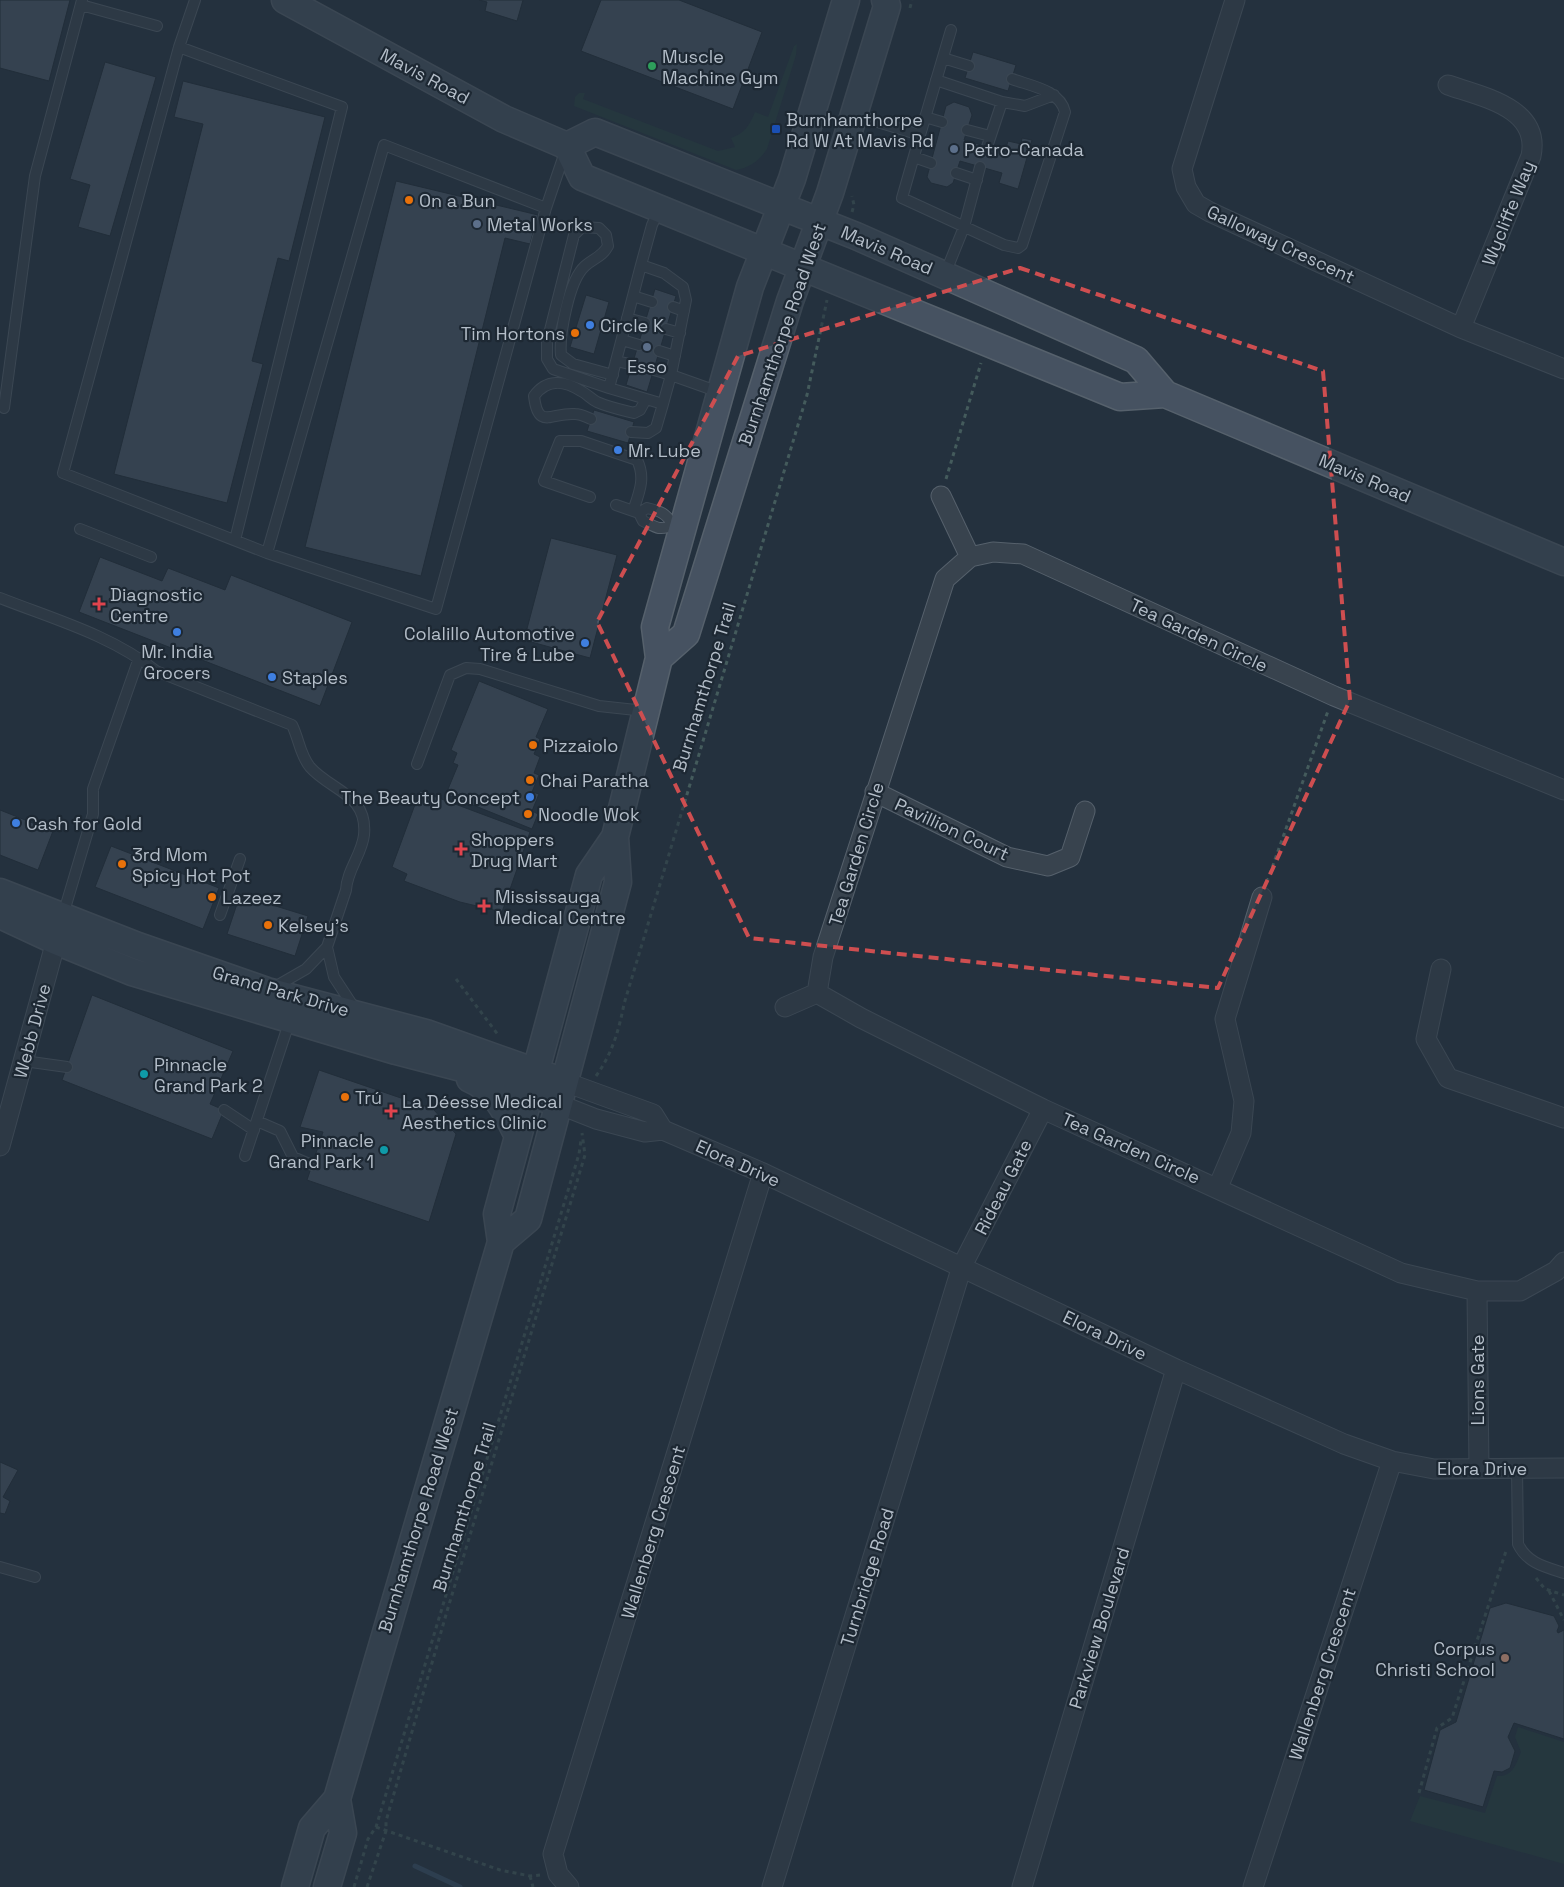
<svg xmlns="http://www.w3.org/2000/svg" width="1564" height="1887" font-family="'Space Grotesk',sans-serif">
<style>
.green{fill:#263e3f}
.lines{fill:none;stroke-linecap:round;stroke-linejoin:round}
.stream{stroke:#384e65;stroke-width:5}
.building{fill:#4a5867;stroke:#1f2a35}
.lane-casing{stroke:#56616c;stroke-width:12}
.street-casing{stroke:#56616c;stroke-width:21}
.secondary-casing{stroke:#56616c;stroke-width:29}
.path{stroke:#445b5c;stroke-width:3;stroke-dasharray:4 4;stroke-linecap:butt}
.lane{stroke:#38434e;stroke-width:10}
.street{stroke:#38434e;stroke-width:19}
.secondary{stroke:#465261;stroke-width:26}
.marked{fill:none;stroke:#ce4e50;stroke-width:4;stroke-dasharray:10 6;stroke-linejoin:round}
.leisure-dot{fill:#2e9e5b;stroke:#1d2833;stroke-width:2}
.transit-dot{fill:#1a4fb4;stroke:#1d2833;stroke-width:2}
.service-dot{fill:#5c6f8a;stroke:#1d2833;stroke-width:2}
.food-dot{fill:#e8710a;stroke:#1d2833;stroke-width:2}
.shop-dot{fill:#3f7fe0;stroke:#1d2833;stroke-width:2}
.health-dot{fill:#e0444e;stroke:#1d2833;stroke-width:2}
.culture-dot{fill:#0f9aa8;stroke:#1d2833;stroke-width:2}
.education-dot{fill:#8d6e63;stroke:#1d2833;stroke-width:2}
.labels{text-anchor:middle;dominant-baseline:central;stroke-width:4.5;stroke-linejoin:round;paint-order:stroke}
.poi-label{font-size:18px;fill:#b4bec9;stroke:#1d2833;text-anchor:start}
.street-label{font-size:18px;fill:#b4bec9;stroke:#1d2833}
</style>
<rect width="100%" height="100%" fill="#24313e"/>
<path class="green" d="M797,44L796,55L767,149C759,161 750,167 736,170L574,106L575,97L579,93H585L583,99L718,151L735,147L731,138C745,133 749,126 755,112L768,117L794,46Z
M1518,1727L1564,1742V1864L1410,1821L1420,1796L1485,1813L1497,1776C1513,1777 1516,1764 1521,1752L1515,1737Z"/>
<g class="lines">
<path class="stream" d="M415,1866L460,1887"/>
</g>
<path class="building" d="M0,0H70L49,81L0,68Z
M479,0H523L517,21L485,11L487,2Z
M601,0H679L762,32L733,109L581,51Z
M973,52L1016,65L1008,91L965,78Z
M105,62L156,77L110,236L78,227L90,185L70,179Z
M183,81L325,117L289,261L278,258L252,361L263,364L227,503L114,474L203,124L174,117Z
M954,102L969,107L972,115L964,140L1005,152L1008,141L1021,144L1022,138L1032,140L1018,189L999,183L1002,173L960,161L953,183L947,187L931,183L927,177L946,106Z
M396,181L538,215L530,244L505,238L421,576L305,547Z
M655,289L676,296L647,392L626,385Z
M586,295L609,302L594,354L570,347Z
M594,410L634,422L628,443L587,431Z
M551,538L617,555L590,658L524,640Z
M100,557L162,581L168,568L225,590L231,575L352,622L320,706L79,612Z
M479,681L548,709L536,737L540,739L534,754L540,757L534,773L539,775L532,792L539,794L532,811L538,814L532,829L446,794L458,765L453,763L457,753L451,750Z
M420,791L530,832L502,912L460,902L404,881L407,874L392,867Z
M0,810L53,831L38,870L0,855Z
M111,846L219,888L203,929L95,887Z
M240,895L308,916L295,956L227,934Z
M92,995L233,1051L210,1104L224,1110L212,1139L62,1080Z
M319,1070L433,1109L456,1134L429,1222L307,1180L323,1132L300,1127Z
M0,1462L18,1470L3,1497L10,1501L5,1514L0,1513Z
M1506,1603L1554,1616L1559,1626L1557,1631L1558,1633L1564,1630V1739L1514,1723L1508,1737L1515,1751L1510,1768L1502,1772L1494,1771L1483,1807L1424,1790L1440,1730L1456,1722L1490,1608Z"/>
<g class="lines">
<defs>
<path id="lane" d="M195,0L179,47L63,473L267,553L436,609L546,208L565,152
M81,5L157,26
M179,47L342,107L235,540
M943,58L969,66
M936,80L1002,102L987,147
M1002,102L1025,106L1054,95
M855,115L920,135L902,198L1004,245L1018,248L1022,245L1065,112C1060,90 1031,86 1012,79
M925,117L942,122
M967,130L990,136
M920,135L951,30
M914,157L931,163
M956,173L977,180
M659,210L652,225L641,265L664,273L683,287L686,300L671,375L719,392
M641,265L609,388L663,404L671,375L654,370
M945,274L964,227L980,167
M633,296L652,302
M673,307L684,311
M627,318L645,323
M666,329L680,333
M622,340L639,345
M659,351L675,356
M617,361L633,365
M609,388L553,369L547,359V342L574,235L582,227L599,228L606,235L608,246C602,257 594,258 585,266C569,280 559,335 561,355L573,364L613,375
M4,408L35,176L82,0
M591,419C586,417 581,414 575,414C552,412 538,431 534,396C546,379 564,380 581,391C587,394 591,399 597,402C608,407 622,410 634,413L640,410L646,399
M631,432L648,433L656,428L663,404
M590,497L544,481L560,441H581L637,460C646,478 639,493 633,511
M616,505L639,513L643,521C648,523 654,527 659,528C668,529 671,524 681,528
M639,513L647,508C660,511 666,513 673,525
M80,529L151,557
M267,553L384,145L546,208
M0,598C53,619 111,635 156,671L292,725C299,739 300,755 310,767C331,791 368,794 364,835C362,854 347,870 346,890L327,947L306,969L273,988
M417,764L450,675L466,668L480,669L599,706L645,711
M63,915L93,814V789L139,658
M220,915L240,859
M327,947L334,977L355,1009
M24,1061L67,1067
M224,1110L254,1130
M257,1121L280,1131L293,1157L312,1165
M245,1156L290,1020
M1517,1468L1518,1544C1527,1563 1545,1567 1564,1573
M0,1567L35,1577"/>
<path id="street" d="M1235,0L1182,169L1186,187L1196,204L1210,212L1461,328L1564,369
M1448,85C1483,97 1541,108 1531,156L1461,328
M941,496L970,557
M875,792L1007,857L1048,866L1070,857L1085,811
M1441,969L1426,1039L1448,1078L1564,1118
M817,993L823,957L945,579L970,557L993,552L1023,554L1334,696L1564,790
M817,993L861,1018L1043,1109L1401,1273L1477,1291H1520L1556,1271L1564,1262
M785,1007L817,993
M565,1082L653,1114L663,1130
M558,1104L596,1119L645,1132L663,1130L763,1173L1176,1369L1344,1444L1392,1461L1434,1469L1564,1468
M0,1146L59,930
M1218,1187L1241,1133L1244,1101L1225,1019L1262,897
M1477,1291L1479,1469
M569,1887L558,1874L553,1854L763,1173
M772,1887L962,1266L1043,1109
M1022,1887L1176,1369
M1253,1887L1392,1461"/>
<path id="secondary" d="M285,0L504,119L567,146L582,177L1120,397L1165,394L1564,562
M567,146L595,132L856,236L1136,360L1165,394
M659,658L686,634L790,301L830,193L887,6L885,0
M0,892L138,946L267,991L426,1033L553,1078
M0,915L56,941L132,972L396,1051L469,1070L545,1099
M470,1079C496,1090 506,1112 518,1136
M501,1242L528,1219L618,882L615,837L659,658L655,627L750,287L792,179L846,0
M295,1887L312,1828L337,1799L501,1242L497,1214L589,875L615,837
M327,1887L343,1833L337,1799"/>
</defs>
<use href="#lane" class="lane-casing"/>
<use href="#street" class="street-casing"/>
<use href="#secondary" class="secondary-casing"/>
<path class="path" d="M910,8L912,0
M852,212L854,205L852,196
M946,479L981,363
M1267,882L1328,711
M456,979L499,1036
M596,1076C612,1054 619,1030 624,1004L807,395L827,300
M1536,1578L1545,1589L1564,1595
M1549,1591L1564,1620
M1419,1793L1437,1728L1452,1718L1506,1551
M376,1827L500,1870L530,1876L540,1875
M530,1876L533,1887
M354,1887L368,1839L376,1827L579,1154L581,1140
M367,1887L386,1831V1821L448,1608L585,1155L582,1133"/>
<use href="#lane" class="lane"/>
<use href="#street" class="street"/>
<use href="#secondary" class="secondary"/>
</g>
<path d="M0 0H1564V1887H0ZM1020,268L1323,371L1350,700L1218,988L749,938L597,622L738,356Z" fill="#24313e" fill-opacity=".55" fill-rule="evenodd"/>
<path class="marked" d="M1020,268L1323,371L1350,700L1218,988L749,938L597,622L738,356Z"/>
<circle class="leisure-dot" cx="652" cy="66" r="5"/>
<rect class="transit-dot" x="771" y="124" width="10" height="10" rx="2.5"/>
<g class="service-dot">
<circle cx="954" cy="149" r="5"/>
<circle cx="477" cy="224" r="5"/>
<circle cx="647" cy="347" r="5"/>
</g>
<g class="food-dot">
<circle cx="409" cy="200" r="5"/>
<circle cx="575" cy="333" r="5"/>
<circle cx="533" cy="745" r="5"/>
<circle cx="530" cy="780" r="5"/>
<circle cx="528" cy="814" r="5"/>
<circle cx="122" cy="864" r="5"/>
<circle cx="212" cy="897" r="5"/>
<circle cx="268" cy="925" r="5"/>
<circle cx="345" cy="1097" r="5"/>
</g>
<g class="shop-dot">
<circle cx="590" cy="325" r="5"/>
<circle cx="618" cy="450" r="5"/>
<circle cx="177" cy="632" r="5"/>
<circle cx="585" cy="643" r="5"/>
<circle cx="272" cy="677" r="5"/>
<circle cx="530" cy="797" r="5"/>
<circle cx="16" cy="823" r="5"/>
</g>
<g class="health-dot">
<path d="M96.5 596.5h5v5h5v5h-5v5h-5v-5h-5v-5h5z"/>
<path d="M458.5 841.5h5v5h5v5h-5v5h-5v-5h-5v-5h5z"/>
<path d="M481.5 898.5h5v5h5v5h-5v5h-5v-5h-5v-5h5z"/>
<path d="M388.5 1103.5h5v5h5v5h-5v5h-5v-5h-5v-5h5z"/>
</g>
<g class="culture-dot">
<circle cx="144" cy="1074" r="5"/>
<circle cx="384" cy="1150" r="5"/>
</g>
<circle class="education-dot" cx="1505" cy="1658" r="5"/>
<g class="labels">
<g class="poi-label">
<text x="662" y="56">Muscle<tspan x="662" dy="21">Machine Gym</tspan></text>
<text x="786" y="119">Burnhamthorpe<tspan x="786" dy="21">Rd W At Mavis Rd</tspan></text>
<text x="964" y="149">Petro-Canada</text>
<text x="419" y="200">On a Bun</text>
<text x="487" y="224">Metal Works</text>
<text x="600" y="325">Circle K</text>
<text x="565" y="333" text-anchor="end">Tim Hortons</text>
<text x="647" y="366" text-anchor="middle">Esso</text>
<text x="628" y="450">Mr. Lube</text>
<text x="110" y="594">Diagnostic<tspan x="110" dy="21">Centre</tspan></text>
<text x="575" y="633" text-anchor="end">Colalillo Automotive<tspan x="575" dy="21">Tire &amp; Lube</tspan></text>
<text x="177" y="651" text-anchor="middle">Mr. India<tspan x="177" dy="21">Grocers</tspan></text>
<text x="282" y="677">Staples</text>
<text x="543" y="745">Pizzaiolo</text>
<text x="540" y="780">Chai Paratha</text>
<text x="520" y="797" text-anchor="end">The Beauty Concept</text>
<text x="538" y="814">Noodle Wok</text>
<text x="26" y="823">Cash for Gold</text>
<text x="471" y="839">Shoppers<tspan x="471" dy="21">Drug Mart</tspan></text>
<text x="132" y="854">3rd Mom<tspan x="132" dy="21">Spicy Hot Pot</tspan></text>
<text x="495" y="896">Mississauga<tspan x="495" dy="21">Medical Centre</tspan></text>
<text x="222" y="897">Lazeez</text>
<text x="278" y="925">Kelsey's</text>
<text x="154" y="1064">Pinnacle<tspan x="154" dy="21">Grand Park 2</tspan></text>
<text x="355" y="1097">Trú</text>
<text x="402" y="1101">La Déesse Medical<tspan x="402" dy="21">Aesthetics Clinic</tspan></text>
<text x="374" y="1140" text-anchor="end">Pinnacle<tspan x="374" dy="21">Grand Park 1</tspan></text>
<text x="1495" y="1648" text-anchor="end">Corpus<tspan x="1495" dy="21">Christi School</tspan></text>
</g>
<g class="street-label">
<text transform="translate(425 76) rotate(28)">Mavis Road</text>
<text transform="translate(1508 213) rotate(-68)">Wycliffe Way</text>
<text transform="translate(1281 244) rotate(25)">Galloway Crescent</text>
<text transform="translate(887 250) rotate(23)">Mavis Road</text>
<text transform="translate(782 334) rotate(-71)">Burnhamthorpe Road West</text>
<text transform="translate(1365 478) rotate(23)">Mavis Road</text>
<text transform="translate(1199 635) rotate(25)">Tea Garden Circle</text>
<text transform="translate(704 687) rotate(-73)">Burnhamthorpe Trail</text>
<text transform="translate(952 829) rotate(25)">Pavillion Court</text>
<text transform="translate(856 854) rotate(-73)">Tea Garden Circle</text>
<text transform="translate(281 991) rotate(16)">Grand Park Drive</text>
<text transform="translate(32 1031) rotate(-75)">Webb Drive</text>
<text transform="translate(1131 1148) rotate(24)">Tea Garden Circle</text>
<text transform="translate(738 1163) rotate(24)">Elora Drive</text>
<text transform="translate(1003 1187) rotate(-63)">Rideau Gate</text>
<text transform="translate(1105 1335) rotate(26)">Elora Drive</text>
<text transform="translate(1477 1380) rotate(-90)">Lions Gate</text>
<text x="1482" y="1468">Elora Drive</text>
<text transform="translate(464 1507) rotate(-73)">Burnhamthorpe Trail</text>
<text transform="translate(418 1520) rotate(-73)">Burnhamthorpe Road West</text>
<text transform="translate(653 1532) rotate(-73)">Wallenberg Crescent</text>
<text transform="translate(867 1577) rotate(-73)">Turnbridge Road</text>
<text transform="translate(1099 1628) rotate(-73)">Parkview Boulevard</text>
<text transform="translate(1322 1674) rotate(-72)">Wallenberg Crescent</text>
</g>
</g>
</svg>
